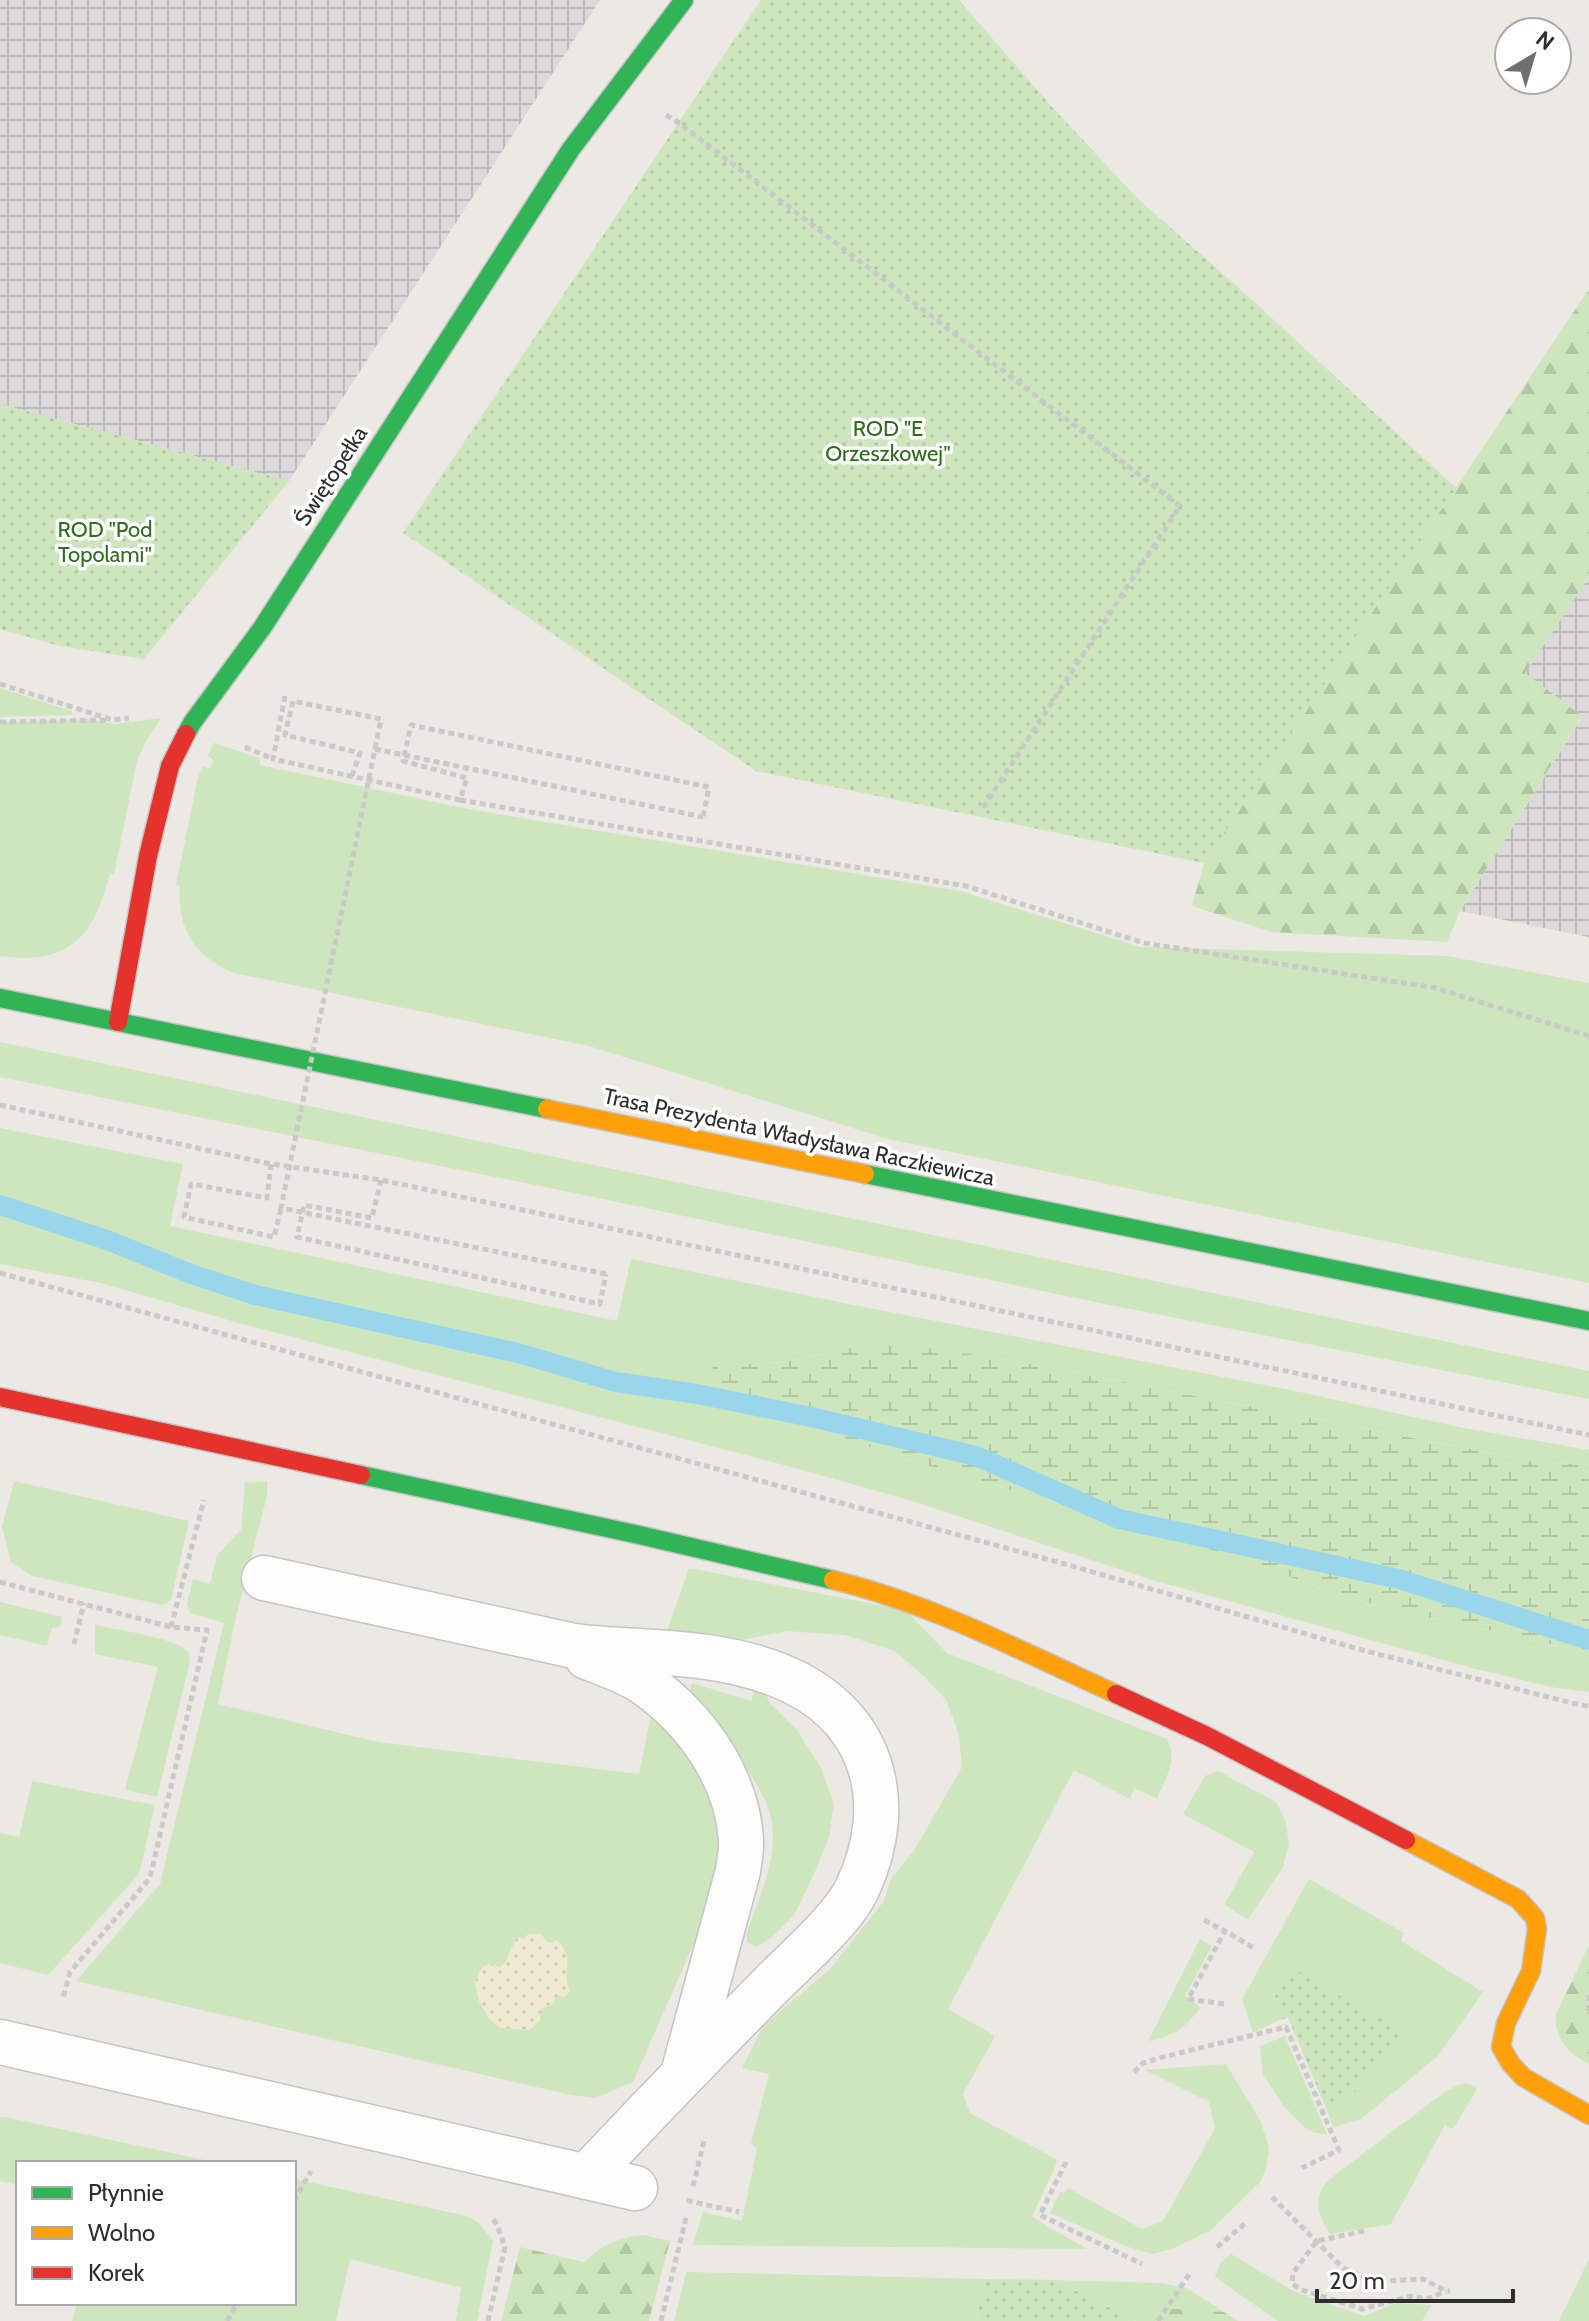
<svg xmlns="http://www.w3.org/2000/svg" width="1589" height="2321" font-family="Cabin,sans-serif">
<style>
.industrial{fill:url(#industrial-grid)}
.grass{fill:#cee6be}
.forest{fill:url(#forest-firs)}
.wetland{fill:url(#wetland-marsh)}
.sand{fill:url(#sand-dots)}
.park{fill:url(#park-dots)}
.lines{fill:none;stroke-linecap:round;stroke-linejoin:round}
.stream{stroke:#99d6ec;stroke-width:20}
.street-casing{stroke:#c5c4c5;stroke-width:47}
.fast-casing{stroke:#c5c4c5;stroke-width:21}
.slow-casing{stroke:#c5c4c5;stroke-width:21}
.jam-casing{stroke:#c5c4c5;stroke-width:21}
.path{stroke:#c9c9c8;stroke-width:5;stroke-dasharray:6 4;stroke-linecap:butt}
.street{stroke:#fcfcfb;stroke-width:44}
.fast{stroke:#30b455;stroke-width:18}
.slow{stroke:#ff9f0a;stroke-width:18}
.jam{stroke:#e5322d;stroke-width:18}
.path-bridge{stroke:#c9c9c8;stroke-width:5;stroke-dasharray:6 4;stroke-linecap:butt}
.labels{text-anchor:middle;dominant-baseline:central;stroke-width:7;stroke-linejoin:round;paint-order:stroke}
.park-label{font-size:22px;fill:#2c6e1b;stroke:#fff}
.street-label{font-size:22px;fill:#2e2e2e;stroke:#fff}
</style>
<defs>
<pattern id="industrial-grid" width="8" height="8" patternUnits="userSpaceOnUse" patternTransform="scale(2)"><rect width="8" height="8" fill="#dcd9db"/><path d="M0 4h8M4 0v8" fill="none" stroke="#bdbbbc"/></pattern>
<pattern id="forest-firs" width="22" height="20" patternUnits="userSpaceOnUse" patternTransform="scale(2)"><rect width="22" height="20" fill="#cee6be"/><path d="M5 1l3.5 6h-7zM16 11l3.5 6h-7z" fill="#b1c6a4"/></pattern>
<pattern id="wetland-marsh" width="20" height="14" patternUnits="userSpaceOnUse" patternTransform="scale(2)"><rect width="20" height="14" fill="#cee6be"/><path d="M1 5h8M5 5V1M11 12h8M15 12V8" fill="none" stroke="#b1c6a4"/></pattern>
<pattern id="sand-dots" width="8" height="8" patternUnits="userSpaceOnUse" patternTransform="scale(2)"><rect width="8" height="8" fill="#f0ead3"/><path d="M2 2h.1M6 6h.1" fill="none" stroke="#cec9b5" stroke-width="1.8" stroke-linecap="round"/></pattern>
<pattern id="park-dots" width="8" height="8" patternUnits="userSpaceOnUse" patternTransform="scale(2)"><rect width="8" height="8" fill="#cee6be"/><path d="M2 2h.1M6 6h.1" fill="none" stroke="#b1c6a4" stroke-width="1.8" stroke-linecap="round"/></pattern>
</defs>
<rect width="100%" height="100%" fill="#ece8e4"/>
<path class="industrial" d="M0,0H600L289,481L0,404Z
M1589,577V937L1460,911L1582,717L1525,673Z"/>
<path class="grass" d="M0,688L72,711V715L0,717Z
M161,718L145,743L137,761L114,874L110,873C94,937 69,966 0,956V722L89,719L115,724Z
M214,743L260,758V765L468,809L960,891L1141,947L1447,956L1589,983V1283L888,1139L589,1046L234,973C195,957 177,929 180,887L176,885L198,777L203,765L209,769L214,761L208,755Z
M0,1042L1589,1371V1399L1105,1304L550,1188L0,1077Z
M0,1128L183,1164L170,1226L617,1321L631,1259L849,1304L1295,1391L1464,1428L1589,1450V1465L1537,1462L1008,1360L859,1346L785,1362L713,1367L720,1388L863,1445L978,1481L1119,1519L1371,1604L1589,1653V1692L1556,1688L1472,1668L1149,1579L906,1499L780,1464L235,1322L101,1283L0,1264Z
M14,1481L189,1521L171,1600L162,1605L33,1576L11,1562L2,1527Z
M267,1481V1496L236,1616L218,1704L378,1742L639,1774L652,1710L678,1731L727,1821L709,1909L633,2082L595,2098L571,2095L76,1981L160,1884L224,1623L190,1613L187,1604L193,1579L210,1584L217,1555L241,1530L245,1483Z
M689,1568L905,1610L947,1653L1167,1739C1178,1760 1166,1778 1157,1798L1134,1788L1130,1799L1074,1770L948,2009L995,2036L963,2094L970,2113L1058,2160L1032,2217L1087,2249L693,2245L703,2212L742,2221L757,2149L751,2143L769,2074L742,2068L763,2026L830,1969L884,1901L891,1879L915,1849L962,1767L959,1736L947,1701L927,1679L895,1651L845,1635L786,1631L737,1641L667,1631Z
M0,1602L62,1617L60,1627L52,1628L47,1646L0,1635Z
M95,1625C114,1629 172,1638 185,1649C190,1653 189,1656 190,1661L157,1797L125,1790L158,1667L95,1654Z
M724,1679L764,1690L770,1703L797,1730L821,1768L834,1804L829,1837L814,1874L795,1914L771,1938L756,1947L747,1942V1932C762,1889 785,1846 765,1800C756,1782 744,1764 733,1746L728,1747C736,1763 747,1779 756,1796C777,1840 750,1890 737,1934L756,1866L686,1708L692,1683L751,1701L755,1691Z
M1218,1771L1276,1802L1285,1819L1289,1844L1283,1867L1248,1919L1224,1905L1254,1852L1183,1814L1205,1776Z
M32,1781L155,1805L139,1874L48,1975L0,1963V1833L19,1837Z
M1309,1879L1404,1933L1401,1941L1483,1992L1438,2056L1361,2119L1333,2127L1326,2108L1351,2096L1408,2035L1274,1998L1280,2020L1253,2033L1242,1999Z
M1200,1939L1212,1946L1185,1996L1200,2007C1188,2027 1171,2037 1148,2041Z
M1285,2036L1327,2134L1315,2133L1304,2127L1282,2104L1263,2074L1260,2046Z
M1226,2064L1261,2122L1269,2148L1266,2169L1260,2182L1211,2230L1172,2249L1152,2254L1128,2247L1050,2213L1060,2192L1064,2193L1068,2188L1142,2229L1163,2221L1215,2128L1209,2102L1145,2070Z
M1463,2083L1468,2084L1477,2089L1453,2129L1445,2125L1391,2224L1330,2234C1318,2216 1313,2199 1327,2181L1446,2091Z
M0,2117H5L218,2163H18V2185L0,2181Z
M294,2179L467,2216L479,2223L493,2241L477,2321H456L461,2288L350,2259L336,2321H72L77,2303H294Z
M1231,2254L1293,2291L1364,2316L1396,2303L1432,2305L1422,2321H1278L1215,2277L1220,2263Z
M1589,2259V2321H1559Z
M686,2272L985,2279L976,2321H674Z
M1054,2280L1161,2283L1186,2288L1224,2312L1161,2308L1141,2321H1136Z"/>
<path class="forest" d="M1589,289V577L1525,673L1582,716L1460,911L1447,942L1271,932L1192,906L1204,863Z
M1589,1946V2064C1569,2054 1554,2038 1556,2014Z
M643,2235L670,2241L649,2321H501L520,2247L584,2262C601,2245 619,2237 643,2235Z
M1161,2308L1224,2312L1238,2321H1141Z"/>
<path class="wetland" d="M900,1344L1008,1360L1537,1462L1589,1465V1653L1371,1604L1119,1519L978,1481L863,1445L719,1388L712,1366L785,1362L859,1346Z"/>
<path class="sand" d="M528,1934H541L546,1941L552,1943L557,1940C577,1960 560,1970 570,1990L565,1997L557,1996L553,2004L541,2009L540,2021L529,2030L500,2028L489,2019L478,1999L475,1982L482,1967L490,1964L500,1967L505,1963L517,1937L524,1939Z"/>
<path class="park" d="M761,0H959L1052,107L1138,199L1239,288L1456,488L1204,863L756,771L403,533Z
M0,404L289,481L144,659L60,646L0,629Z
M1293,1969L1409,2035L1351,2096L1326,2108L1288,2018L1280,2020L1274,1998Z
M985,2279L1054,2280L1136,2321H976Z"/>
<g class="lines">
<path class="stream" d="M0,1205L107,1240L191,1274L255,1295L518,1353L616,1382L697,1394L811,1417L976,1456L1119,1519L1399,1579L1589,1640"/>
<defs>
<path id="street" d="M264,1578L574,1646C642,1654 713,1649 778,1675C872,1712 899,1800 857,1889C843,1919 796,1960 772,1984C709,2048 647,2112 586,2177
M587,1657C605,1664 626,1671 643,1682C695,1718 737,1776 741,1840C742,1850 739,1861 738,1871L684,2070
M0,2042L635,2188"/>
<path id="fast" d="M186,734L192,723L262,628L571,149L684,0
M0,998L547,1109
M865,1174L1589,1321
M361,1475L635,1534L833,1580"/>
<path id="slow" d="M547,1109L865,1174
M833,1580C932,1604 1023,1652 1116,1694
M1406,1840L1518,1899L1535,1918L1537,1929L1531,1971L1506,2023L1501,2047L1511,2064L1523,2077L1589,2115"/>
<path id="jam" d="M118,1022L148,856L170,766L186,734
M0,1397L361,1475
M1116,1694L1207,1736L1406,1840"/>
</defs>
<use href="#street" class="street-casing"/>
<use href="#fast" class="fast-casing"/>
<use href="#slow" class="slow-casing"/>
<use href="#jam" class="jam-casing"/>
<path class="path" d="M666,115L679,123L1180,506L983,808
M0,684L113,720L129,718
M285,696L273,759L460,800L467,778L403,761L411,725L709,787L703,817
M0,722L108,720
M245,747L273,759
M352,776L360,753L285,735L293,701L381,719L375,749
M460,800L966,886L1144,943L1436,988L1589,1036
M0,1105L271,1164L381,1180L1589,1435
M271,1164L267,1198L191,1184L184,1217L274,1237L281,1208
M381,1180L372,1218L304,1205L297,1237L600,1304L606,1274
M0,1273L1072,1566L1358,1649L1580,1705L1589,1706
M0,1582L171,1627L207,1630L150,1878L70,1972L63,1998
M171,1627L204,1500
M74,1644L84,1603
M1204,1920L1225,1931
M1589,1995V2013
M1224,2004L1188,1999L1225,1931L1254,1948
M1134,2072L1143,2063L1159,2058L1286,2027L1339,2150L1302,2168
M1066,2162L1040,2215L1142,2264
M693,2186L705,2137
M1272,2197L1343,2268L1367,2278L1383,2281L1423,2279L1446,2291H1450
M690,2199L689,2201L739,2212
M294,2201L311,2171
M1364,2231L1317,2241L1293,2273L1292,2283L1299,2289L1362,2309L1411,2296L1427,2299L1446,2291
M1217,2247L1247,2222
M227,2321L237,2303
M488,2321L505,2247L497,2225L491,2216
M661,2321L686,2218
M1158,2321L1190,2273"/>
<use href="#street" class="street"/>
<use href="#fast" class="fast"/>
<use href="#slow" class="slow"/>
<use href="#jam" class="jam"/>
<path class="path-bridge" d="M606,1274L281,1208L375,749L703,817"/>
</g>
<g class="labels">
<g class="park-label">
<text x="888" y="428">ROD "E<tspan x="888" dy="25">Orzeszkowej"</tspan></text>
<text x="105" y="529">ROD "Pod<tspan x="105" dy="25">Topolami"</tspan></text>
</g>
<g class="street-label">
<text transform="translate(331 476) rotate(-57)">Świętopełka</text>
<text transform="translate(799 1137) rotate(12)">Trasa Prezydenta Władysława Raczkiewicza</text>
</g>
</g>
<rect x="16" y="2161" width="280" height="144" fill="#ffffff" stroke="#ababab" stroke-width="2"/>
<rect x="32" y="2187" width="40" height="12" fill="#30b455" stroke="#ababab" stroke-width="2"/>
<text x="88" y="2201" font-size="24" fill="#2e2e2e">Płynnie</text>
<rect x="32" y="2227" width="40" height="12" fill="#ff9f0a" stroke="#ababab" stroke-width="2"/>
<text x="88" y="2241" font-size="24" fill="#2e2e2e">Wolno</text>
<rect x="32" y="2267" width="40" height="12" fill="#e5322d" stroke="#ababab" stroke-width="2"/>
<text x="88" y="2281" font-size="24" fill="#2e2e2e">Korek</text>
<g transform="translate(1533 56) rotate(38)"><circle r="38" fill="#ffffff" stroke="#ababab" stroke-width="2"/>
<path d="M0-6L14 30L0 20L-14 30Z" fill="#706f6e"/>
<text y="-12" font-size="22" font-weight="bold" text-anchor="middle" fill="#2e2e2e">N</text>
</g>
<path d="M1317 2289v12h196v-12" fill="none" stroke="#2e2e2e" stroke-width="4"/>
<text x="1329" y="2289" font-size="24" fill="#2e2e2e" stroke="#ffffff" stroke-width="6" paint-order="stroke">20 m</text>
</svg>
